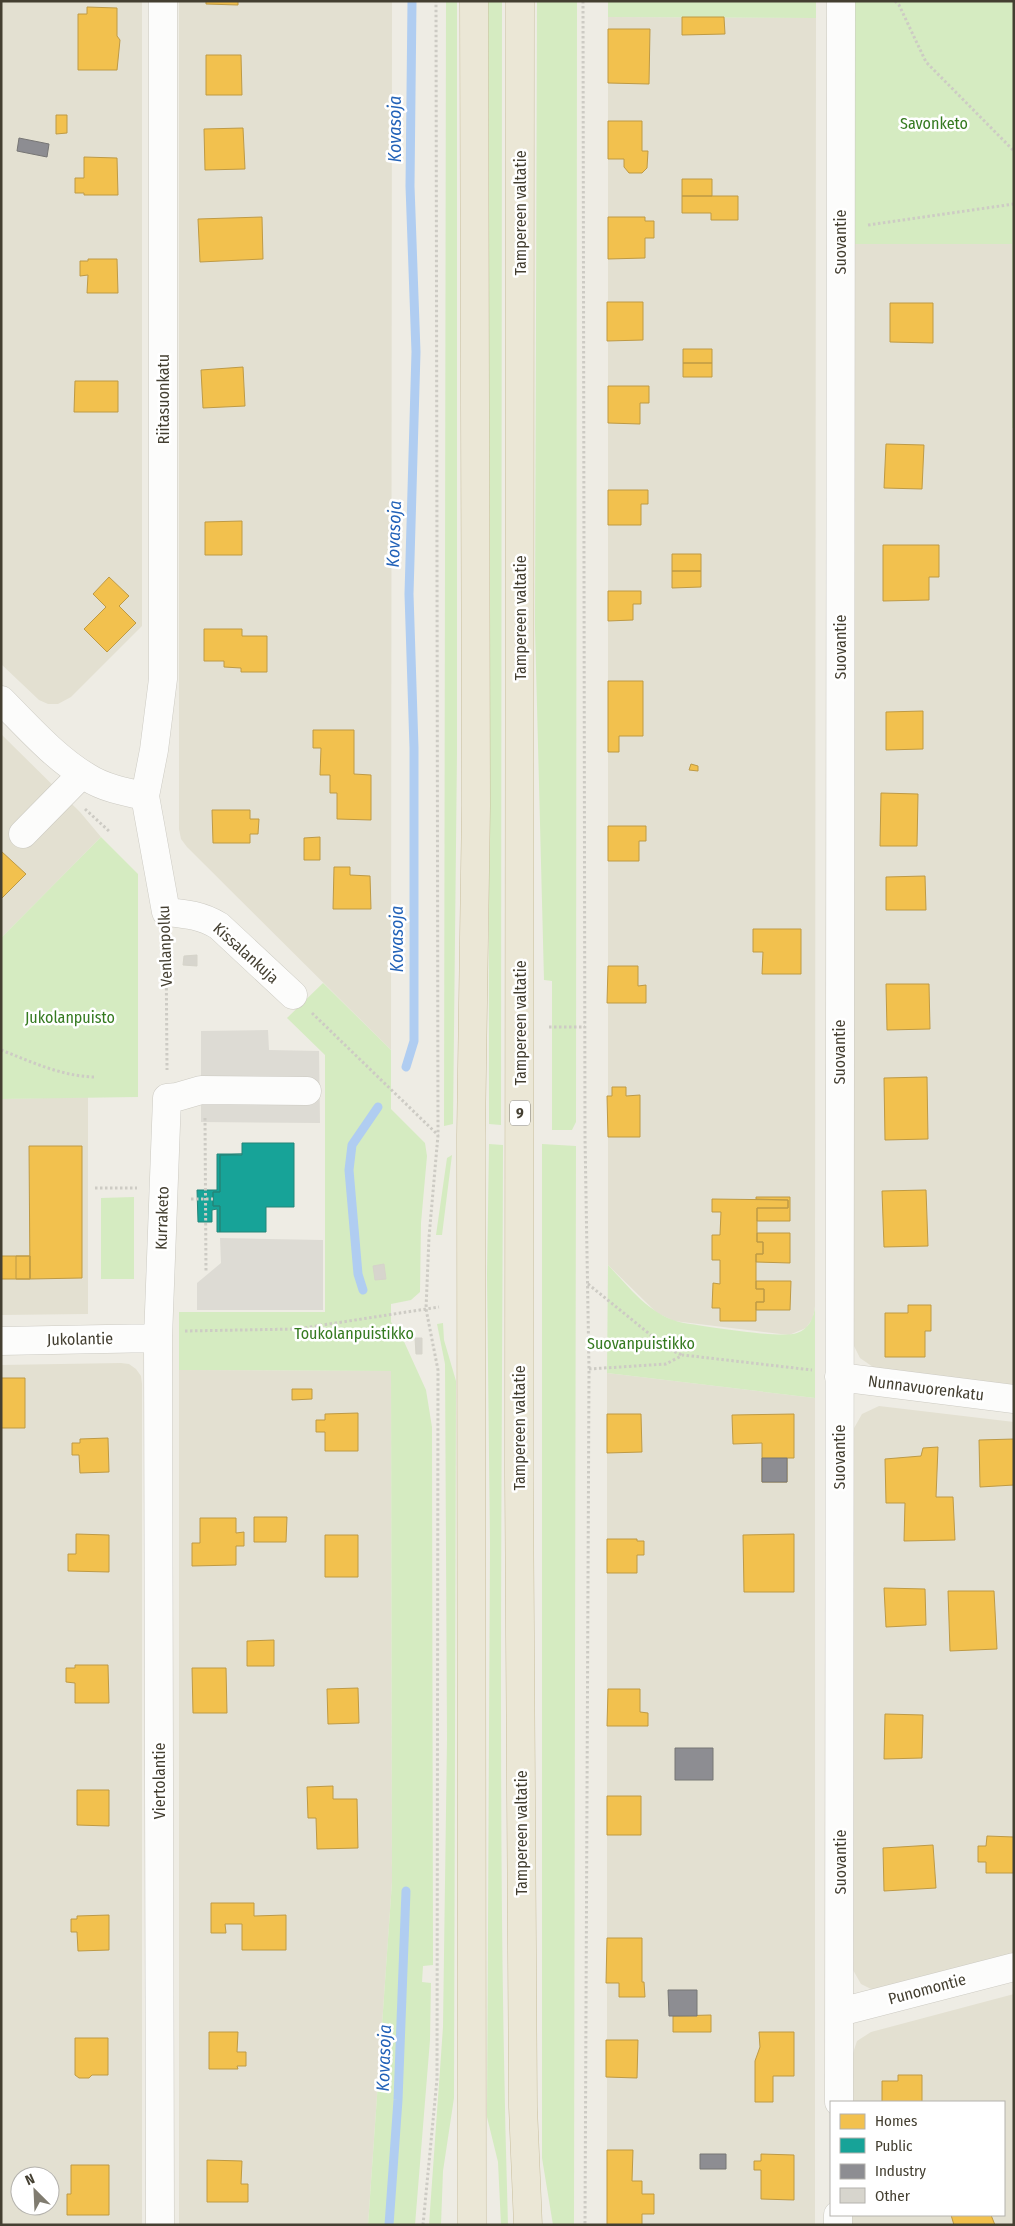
<svg xmlns="http://www.w3.org/2000/svg" width="1015" height="2226" font-family="'Fira Sans Condensed',sans-serif">
<style>
.residential{fill:#e3e0d1;fill-rule:evenodd}
.green{fill:#d5ebc1}
.parking{fill:#dddbd4}
.homes{fill:#f2c14e;stroke:#be9a45}
.public{fill:#17a398;stroke:#248579}
.industry{fill:#8d8d92;stroke:#777675}
.lines{fill:none;stroke-linecap:round;stroke-linejoin:round}
.stream{stroke:#b0cdf1;stroke-width:9}
.building{fill:#d7d5cd;stroke:#d6d4ca}
.minor-casing{stroke:#cccac2;stroke-width:29}
.highway-casing{stroke:#c9bf9d;stroke-width:29}
.path{stroke:#cdcbc4;stroke-width:3;stroke-dasharray:2.5 2.5;stroke-linecap:butt}
.minor{stroke:#fcfcfb;stroke-width:28}
.highway{stroke:#ebe7d6;stroke-width:28}
.labels{text-anchor:middle;dominant-baseline:central;stroke-width:5;stroke-linejoin:round;paint-order:stroke}
.shield{fill:#fff;stroke:#7c796f;stroke-width:1}
.shield-label{font-size:15px;font-weight:bold;fill:#443f31}
.park-label{font-size:16px;fill:#357a20;stroke:#fff}
.street-label{font-size:16px;fill:#443f31;stroke:#fff}
.water-label{font-size:18px;font-style:italic;fill:#2262b8;stroke:#fff}
</style>
<rect width="100%" height="100%" fill="#eeece4"/>
<path class="residential" d="M1,1H142V626L71,697L58,704H48L39,700L1,664Z
M179,1H392L391,1050L187,847L181,839L179,829Z
M608,17L816,18L815,1306L813,1318L806,1328L789,1335L674,1321L657,1313L608,1265Z
M853,244H1012L1014,1385L873,1367L860,1358L853,1344Z
M1,734L80,812L101,837L1,938Z
M88,1097V1314L1,1315V1099Z
M121,1363L129,1364L136,1369L141,1376L142,1384V2225H1V1365ZM20,2176H50V2206H20Z
M179,1370L391,1371L392,1882L368,2225H179Z
M607,1373L815,1398V2225H607Z
M879,1406L1014,1422V1955L873,1990L861,1984L853,1970V1430L862,1414Z
M1014,1994V2225H852V2215H1004V2102H852V2056L857,2041L871,2032Z"/>
<path class="green" d="M446,1H457V753L453,1124L444,1126Z
M488,1H502L501,1125L489,1124Z
M537,1H577L576,1122L572,1130H552V981L544,980L535,628Z
M608,1H816V18L608,17Z
M854,1H1014V428H1012V244H853Z
M101,837L138,874V1097L1,1099V938Z
M323,983L391,1050V1109L425,1143L427,1156L421,1223L420,1292L411,1300L391,1304V1322L401,1335L426,1390L432,1427L433,1965L423,1966L422,1982L431,1983L430,2040L415,2225H368L392,1882L391,1371L179,1370V1312H325V1055L287,1018Z
M489,1144L503,1145C502,1505 497,1865 508,2225H501L498,2162L487,2117L490,1544L487,1275Z
M542,1144L576,1146L574,2225H553L542,2158Z
M452,1155L442,1235H436L447,1158Z
M134,1197V1279H101V1198Z
M608,1265C630,1288 651,1317 684,1323C705,1326 780,1339 797,1333C809,1329 814,1318 815,1306V1398L607,1373Z
M443,1323L444,1340L456,1381L454,2098L443,2171L441,2225H429L443,2027L447,1739L445,1364L437,1324Z"/>
<path class="parking" d="M268,1030L269,1050L319,1051L320,1123L201,1122V1031Z
M220,1238L323,1240V1310H197V1283L221,1263Z"/>
<path class="homes" d="M206,1H238V5L206,4Z
M87,7L117,8V36L120,40L117,70H78V14H87Z
M682,17H724L725,34L682,35Z
M608,29H650L649,84L608,83Z
M206,55H241L242,95H206Z
M56,115H67V133L56,134Z
M608,121H642V151H648L647,168L642,173H629L624,167V159H608Z
M243,128L245,169L205,170L204,129Z
M84,157L117,158L118,195H84V193H75V178H84Z
M682,179H712V196H682Z
M682,196H738V220H711V213H682Z
M262,217L263,259L200,262L198,219Z
M608,217H645V221H654V238H645V258L608,259Z
M88,259H117L118,293H87L88,275L80,276V261H88Z
M607,302H643V340L607,341Z
M890,303H933V343L890,342Z
M683,349H712V363H683Z
M683,363H712V377H683Z
M243,367L245,406L203,408L201,370Z
M75,381H118V412H74Z
M608,386H649V403H640V424L608,423Z
M886,444L924,445L922,489L884,488Z
M608,490H648V504H641V525H608Z
M242,521V555H205V522Z
M883,545H939V577H929V600L883,601Z
M672,554H701V571H672Z
M672,571H701V587L672,588Z
M109,577L129,596L119,606L136,623L107,652L84,629L106,607L93,594Z
M608,591H641V604H633V620L608,621Z
M204,629H242V636H267V672H241V668L224,667V661H204Z
M608,681H643V736H619V752H608Z
M923,711V749L886,750V712Z
M313,730H354V774L371,775V820L337,819V793H330V775H320L321,748H313Z
M691,764L698,766V771L689,770Z
M881,793L918,794L917,846H880Z
M212,810H250V819H259L258,834H250V843H213Z
M608,826H646V841H639V861H608Z
M320,837V860H304V838Z
M1,851L26,874L1,899Z
M334,867H350V875L370,876L371,909H333Z
M925,876L926,910H886V877Z
M753,929H801V974H762L763,952H753Z
M608,966H638V986L646,985V1003H607Z
M886,984H929L930,1029L887,1030Z
M927,1077L928,1139L885,1140L884,1078Z
M612,1087H626V1096L640,1095V1137H608L607,1096H612Z
M29,1146H82V1278L30,1279Z
M926,1190L928,1246L884,1247L882,1191Z
M756,1197H790V1221H757V1208H788V1200L756,1199Z
M712,1199L788,1200V1208H757V1242H763V1254H756V1289H764V1302H756V1321H720V1308H712L713,1283L720,1284V1260H712V1235H720L721,1212H712Z
M757,1233H790V1263L756,1262V1254H763V1242H757Z
M1,1256H30V1279H1Z
M16,1256H30V1279H16Z
M756,1281H791L790,1310H756V1302H764V1289H756Z
M908,1305H931V1331H925V1357H885V1313H908Z
M1,1378H25V1428H1Z
M292,1389H312V1399L292,1400Z
M358,1413V1451H325V1432H316V1420H325V1414Z
M607,1414H641L642,1452L607,1453Z
M794,1414V1458H787V1482H762V1443L733,1444L732,1415Z
M108,1438L109,1472L80,1473L79,1455H72V1443H80V1439Z
M1014,1439V1485L980,1487L979,1440Z
M938,1447L936,1497H953L955,1540L904,1541L905,1503H886L885,1459L921,1456L923,1448Z
M254,1517H287L286,1542H254Z
M200,1518H236V1533L244,1532V1546H236V1565L192,1566V1543H200Z
M76,1534L109,1535V1572L68,1571V1554H76Z
M794,1534V1592H744L743,1535Z
M325,1535H358V1577H325Z
M607,1539H637V1541H644V1555H637V1573H607Z
M884,1588L925,1589L926,1625L886,1627Z
M948,1591H994L997,1649L950,1651Z
M274,1640V1666H247V1641Z
M75,1665H108L109,1703H75V1683L66,1682V1668H75Z
M192,1668H226L227,1713H193Z
M358,1688L359,1723L328,1724L327,1689Z
M608,1689H640V1712L648,1713V1726H607Z
M885,1714L923,1715L922,1758L884,1759Z
M333,1786V1799H357L358,1848L317,1849L316,1818H308L307,1787Z
M77,1790H109V1826L77,1825Z
M607,1796H641V1835H607Z
M987,1836L1014,1837V1873H986V1862H978V1846H986Z
M933,1845L936,1888L884,1891L883,1848Z
M211,1903H254V1916L286,1915V1950H242V1924H225L226,1933H211Z
M109,1915V1950L78,1951L77,1932H71V1919H77V1916Z
M607,1938H642V1982H644L645,1997H619V1983H606Z
M711,2015V2032H673V2016Z
M209,2032H238L237,2052H246V2066H237L238,2069H209Z
M759,2032H794V2076H773V2102H755V2061L760,2047Z
M75,2038H108V2075H92L89,2078H79L75,2075Z
M606,2040H638L637,2078L606,2077Z
M898,2075H922V2102H882V2081H898Z
M607,2150H633L632,2181H642V2194H654V2214H642V2225H607Z
M761,2154L794,2155V2200L761,2199V2170H754V2161H761Z
M207,2160L242,2161L241,2184H248V2202H207Z
M71,2165H109V2215H67V2194H71Z
M951,2215H991L995,2225H954Z"/>
<path class="public" d="M242,1143H294V1207H266V1232H220V1206H213V1192H220V1155H242Z
M217,1154H242L220,1155V1192H213V1206H220V1232H217V1209L212,1210V1222H198L197,1190H217Z"/>
<path class="industry" d="M19,138L49,144L47,157L17,151Z
M762,1458H787V1482H762Z
M675,1748H713V1780H675Z
M668,1990H697V2016H669Z
M700,2154H726V2169H700Z"/>
<g class="lines">
<path class="stream" d="M406,1067L414,1041V748L409,594L416,352L410,186L412,1
M363,1290L358,1274L349,1170L352,1145L378,1107
M389,2225L398,2100L406,1891"/>
</g>
<path class="building" d="M197,955V966L183,965L184,956Z
M384,1264L386,1279L375,1280L373,1266Z
M415,1338H422V1354H416Z"/>
<g class="lines">
<defs>
<path id="minor" d="M163,1V679L154,750L145,796L166,912C186,914 201,915 219,926L293,995
M1,700C28,727 54,757 87,777C104,788 125,792 145,796
M23,834L82,774
M1,1341L158,1338
M839,1377L1014,1399
M840,2012L1014,1967
M839,2102L841,1
M160,2225L158,1338L167,1098L177,1097L201,1090L307,1091
M838,2225V2215"/>
<path id="highway" d="M520,1L519,1476L523,2107L528,2225
M472,2225L471,1135L476,806L474,1"/>
</defs>
<use href="#minor" class="minor-casing"/>
<use href="#highway" class="highway-casing"/>
<path class="path" d="M583,1L585,1137L589,1369L585,2225
M895,1L899,5L926,62L1014,151
M868,225L1014,204
M85,809L110,832
M166,938L167,1070
M312,1013L438,1135
M549,1027H585
M1,1050C32,1062 61,1076 94,1077
M205,1118L206,1273
M95,1188H137
M191,1199H213
M588,1284L668,1349L682,1355
M185,1331L297,1329L439,1307
M589,1369L666,1364L683,1355L812,1370
M423,2225L437,2079L438,1370L426,1309L429,1237L438,1135L436,1"/>
<use href="#minor" class="minor"/>
<use href="#highway" class="highway"/>
</g>
<g class="labels">
<rect class="shield" x="510" y="1100.5" width="20" height="25" rx="4"/>
<g class="shield-label">
<text x="520" y="1113">9</text>
</g>
<g class="park-label">
<text x="934" y="123">Savonketo</text>
<text x="70" y="1017">Jukolanpuisto</text>
<text x="354" y="1333">Toukolanpuistikko</text>
<text x="641" y="1343">Suovanpuistikko</text>
</g>
<g class="street-label">
<text transform="translate(520 213) rotate(-90)">Tampereen valtatie</text>
<text transform="translate(840 242) rotate(-90)">Suovantie</text>
<text transform="translate(163 399) rotate(-90)">Riitasuonkatu</text>
<text transform="translate(520 618) rotate(-90)">Tampereen valtatie</text>
<text transform="translate(840 647) rotate(-90)">Suovantie</text>
<text transform="translate(165 946) rotate(-92)">Venlanpolku</text>
<text transform="translate(246 953) rotate(42)">Kissalankuja</text>
<text transform="translate(520 1023) rotate(-90)">Tampereen valtatie</text>
<text transform="translate(839 1052) rotate(-90)">Suovantie</text>
<text transform="translate(162 1218) rotate(-88)">Kurraketo</text>
<text transform="translate(80 1339) rotate(-1)">Jukolantie</text>
<text transform="translate(926 1388) rotate(7)">Nunnavuorenkatu</text>
<text transform="translate(519 1428) rotate(-90)">Tampereen valtatie</text>
<text transform="translate(839 1457) rotate(-90)">Suovantie</text>
<text transform="translate(159 1781) rotate(-90)">Viertolantie</text>
<text transform="translate(521 1833) rotate(-90)">Tampereen valtatie</text>
<text transform="translate(840 1862) rotate(-90)">Suovantie</text>
<text transform="translate(927 1989) rotate(-15)">Punomontie</text>
</g>
<g class="water-label">
<text transform="translate(395 129) rotate(-90)">Kovasoja</text>
<text transform="translate(394 534) rotate(-88)">Kovasoja</text>
<text transform="translate(397 939) rotate(-90)">Kovasoja</text>
<text transform="translate(384 2058) rotate(-88)">Kovasoja</text>
</g>
</g>
<rect width="1015" height="2226" fill="none" stroke="#443f31" stroke-width="5"/>
<rect x="830" y="2101" width="175" height="115" fill="#ffffff" stroke="#b4b2ad"/>
<rect x="840" y="2114" width="25" height="15" fill="#f2c14e" stroke="#b4b2ad"/>
<text x="875" y="2126" font-size="15" fill="#443f31">Homes</text>
<rect x="840" y="2138" width="25" height="15" fill="#17a398" stroke="#b4b2ad"/>
<text x="875" y="2151" font-size="15" fill="#443f31">Public</text>
<rect x="840" y="2164" width="25" height="15" fill="#8d8d92" stroke="#b4b2ad"/>
<text x="875" y="2176" font-size="15" fill="#443f31">Industry</text>
<rect x="840" y="2188" width="25" height="15" fill="#d7d5cd" stroke="#b4b2ad"/>
<text x="875" y="2201" font-size="15" fill="#443f31">Other</text>
<g transform="translate(35 2191) rotate(336)"><circle r="24" fill="#ffffff" stroke="#b4b2ad"/>
<path d="M0-4L9 19L0 12L-9 19Z" fill="#807c70"/>
<text y="-8" font-size="14" font-weight="bold" text-anchor="middle" fill="#443f31">N</text>
</g>
</svg>
